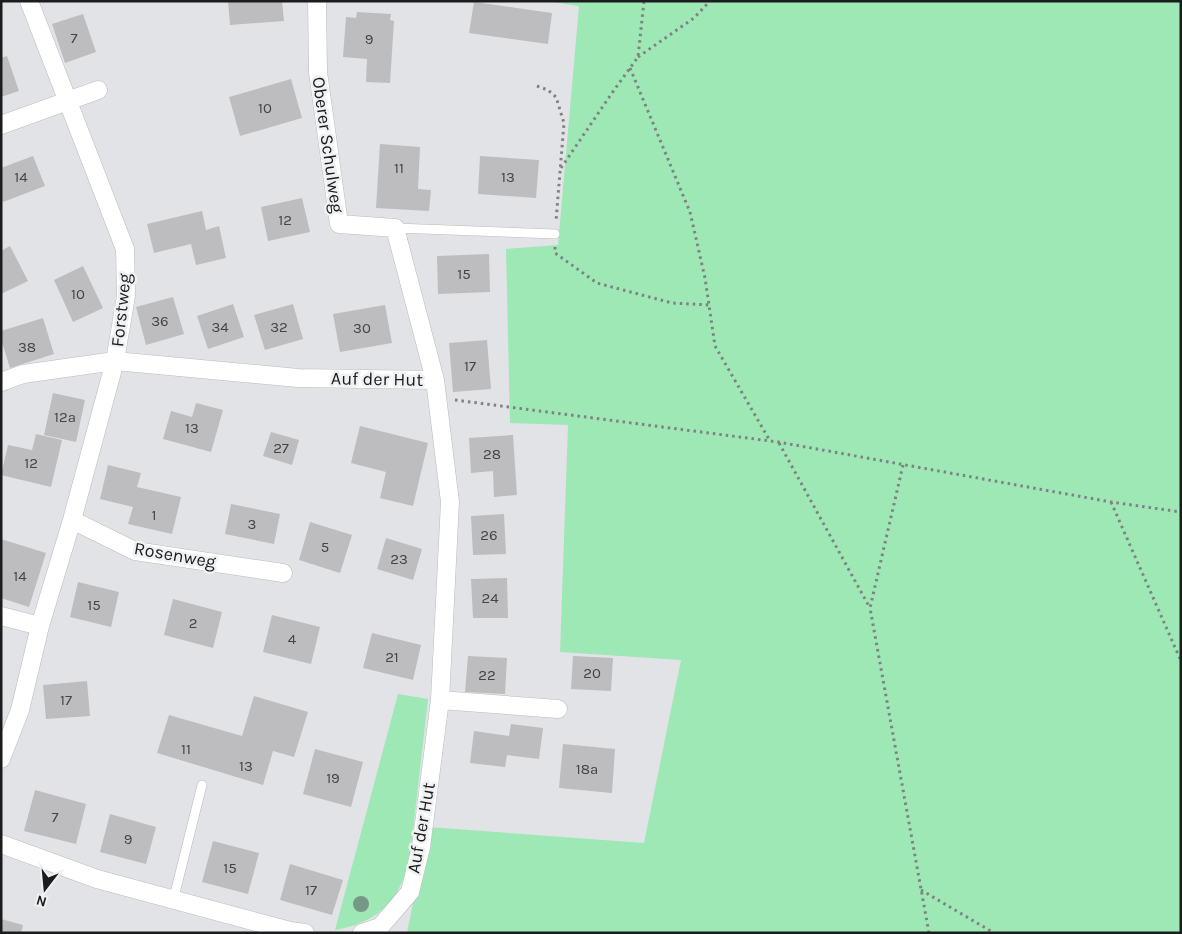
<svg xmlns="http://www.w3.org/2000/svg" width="1182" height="934" font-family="Karla,sans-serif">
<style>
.green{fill:#9ee8b6}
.building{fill:#bdbdc0}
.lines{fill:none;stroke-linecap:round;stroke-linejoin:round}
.lane-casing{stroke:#b9bbbd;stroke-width:10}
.street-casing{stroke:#b9bbbd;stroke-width:19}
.path{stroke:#808183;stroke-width:3;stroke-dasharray:2.5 4;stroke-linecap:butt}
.lane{stroke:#fff;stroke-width:9}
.street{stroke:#fff;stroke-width:18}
.tree{fill:#769886}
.labels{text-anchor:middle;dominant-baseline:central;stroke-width:5;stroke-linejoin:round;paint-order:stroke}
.number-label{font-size:15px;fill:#444446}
.street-label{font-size:18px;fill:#1b1c1d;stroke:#eff1f3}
</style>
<rect width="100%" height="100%" fill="#e1e3e6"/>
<path class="green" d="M547,1H1181V933H407L428,827L644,843L681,660L560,652L568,425L510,423L506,249L558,245L579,6Z
M398,694L428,699L409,865C395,905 377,922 335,930Z"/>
<path class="building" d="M228,1H282L284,21L230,25Z
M474,2L552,13L548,44L469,33Z
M357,12L391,14L390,20L394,21L390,83L366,82L367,59L343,57L346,17L356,18Z
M83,14L96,52L65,63L52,24Z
M7,56L19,91L1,97V58Z
M291,79L302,118L240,136L229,97Z
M380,144L420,147L418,189L431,190L429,211L376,208Z
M33,156L45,186L3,202L1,198V168Z
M480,156L539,160L536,198L478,194Z
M302,198L310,232L268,241L261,207Z
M202,211L206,230L219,226L226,258L196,265L191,244L154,253L147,224Z
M10,246L28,281L1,294V251Z
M489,254L490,292L438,294L437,256Z
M83,266L103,308L73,322L54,280Z
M173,297L184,334L146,345L136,307Z
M233,304L244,337L208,349L197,316Z
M293,304L303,339L265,350L254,315Z
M385,305L392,343L340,352L333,314Z
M43,318L54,354L10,368L1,339V331Z
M487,340L491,389L453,392L449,343Z
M53,393L85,400L76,442L44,435Z
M196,403L223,410L211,452L163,439L171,411L192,417Z
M360,426L428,443L413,506L380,498L386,472L351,463Z
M271,432L299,440L292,465L263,456Z
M36,434L62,440L51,487L1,475L8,445L32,450Z
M513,435L517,495L494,497L493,471L471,473L469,438Z
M108,465L141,473L137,487L181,497L172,534L128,524L133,507L100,499Z
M231,504L280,514L274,544L225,534Z
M504,514L506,554L473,555L471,516Z
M310,522L352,535L340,573L299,560Z
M386,538L422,549L413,580L377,569Z
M1,539L46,553L29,607L1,598Z
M507,578L508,618H473L471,579Z
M78,582L119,592L111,627L70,617Z
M173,599L222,612L213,648L164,635Z
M272,615L320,627L311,664L263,652Z
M372,633L421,645L413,680L363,668Z
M468,656L507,658L505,694L465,692Z
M573,656L613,658L611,691L571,689Z
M87,681L90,716L46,719L43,685Z
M254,696L308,712L294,757L273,751L263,785L157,753L169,715L242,736Z
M511,724L543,728L539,759L507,755L505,767L470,763L474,731L509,736Z
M563,744L615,749L612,793L559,788Z
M315,749L363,762L351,807L303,794Z
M35,790L86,804L76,844L24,831Z
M110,814L156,827L146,864L100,852Z
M213,841L259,853L248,894L202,882Z
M290,864L343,880L332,915L280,900Z
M1,919L23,925L21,933H1Z"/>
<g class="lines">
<defs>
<path id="lane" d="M395,228L555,234
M173,901L202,785"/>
<path id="street" d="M317,1L318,72L339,224L395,228L435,380
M1,125L98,90
M1,382L23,374L115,361L298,378L435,380L450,502L440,700L421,847L410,892L380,927L362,933
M72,520L135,551L283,573
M1,616L40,626
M440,700L558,709
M1,759L20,710L40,626L72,520L115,361L126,296L125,249L29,1
M1,844L97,879L290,931L305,933"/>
</defs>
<use href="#lane" class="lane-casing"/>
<use href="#street" class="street-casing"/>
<path class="path" d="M638,57L694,18L710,1
M630,68L690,212L705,278L715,346L770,441
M537,86L548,90L556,97L564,123L556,221
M561,168L612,93L638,57L644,1
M555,247V253L597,283L672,303L709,305
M455,400L778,442L1111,502L1181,512
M779,443L870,608
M903,465L870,608L929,933
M1111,502L1181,661
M921,890L994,933"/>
<use href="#lane" class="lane"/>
<use href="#street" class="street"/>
</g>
<circle class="tree" cx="361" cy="904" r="8"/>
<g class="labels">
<g class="number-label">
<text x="74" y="38">7</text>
<text x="369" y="39">9</text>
<text x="265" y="108">10</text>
<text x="399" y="168">11</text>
<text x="21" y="177">14</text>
<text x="508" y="177">13</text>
<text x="285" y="220">12</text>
<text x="464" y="274">15</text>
<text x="78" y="294">10</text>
<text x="160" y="321">36</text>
<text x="220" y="327">34</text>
<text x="279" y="327">32</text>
<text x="362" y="328">30</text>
<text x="27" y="347">38</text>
<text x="470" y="366">17</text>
<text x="65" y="417">12a</text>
<text x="192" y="428">13</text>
<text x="281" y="448">27</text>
<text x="492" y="454">28</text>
<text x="31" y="463">12</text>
<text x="154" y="515">1</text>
<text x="252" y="524">3</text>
<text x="489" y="535">26</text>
<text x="325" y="547">5</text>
<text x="399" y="559">23</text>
<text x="20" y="576">14</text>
<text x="490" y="598">24</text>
<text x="94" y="605">15</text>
<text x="193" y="623">2</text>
<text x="292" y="639">4</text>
<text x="392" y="657">21</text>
<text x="592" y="673">20</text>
<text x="487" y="675">22</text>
<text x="66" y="700">17</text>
<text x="186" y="749">11</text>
<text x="246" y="766">13</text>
<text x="587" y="769">18a</text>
<text x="333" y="778">19</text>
<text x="55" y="817">7</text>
<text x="128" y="839">9</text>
<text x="230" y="868">15</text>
<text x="311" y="890">17</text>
</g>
<g class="street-label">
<text transform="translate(328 145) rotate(82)">Oberer Schulweg</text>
<text transform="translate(121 310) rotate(-84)">Forstweg</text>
<text transform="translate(377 379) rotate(1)">Auf der Hut</text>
<text transform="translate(175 555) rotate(10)">Rosenweg</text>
<text transform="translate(421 828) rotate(-80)">Auf der Hut</text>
</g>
</g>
<rect width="1182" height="934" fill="none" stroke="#1b1c1d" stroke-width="5"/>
<g transform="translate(45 889) rotate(196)" stroke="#eff1f3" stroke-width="4" paint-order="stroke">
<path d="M0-4L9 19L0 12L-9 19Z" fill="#1b1c1d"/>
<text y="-8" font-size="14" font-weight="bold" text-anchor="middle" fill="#1b1c1d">N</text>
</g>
</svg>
